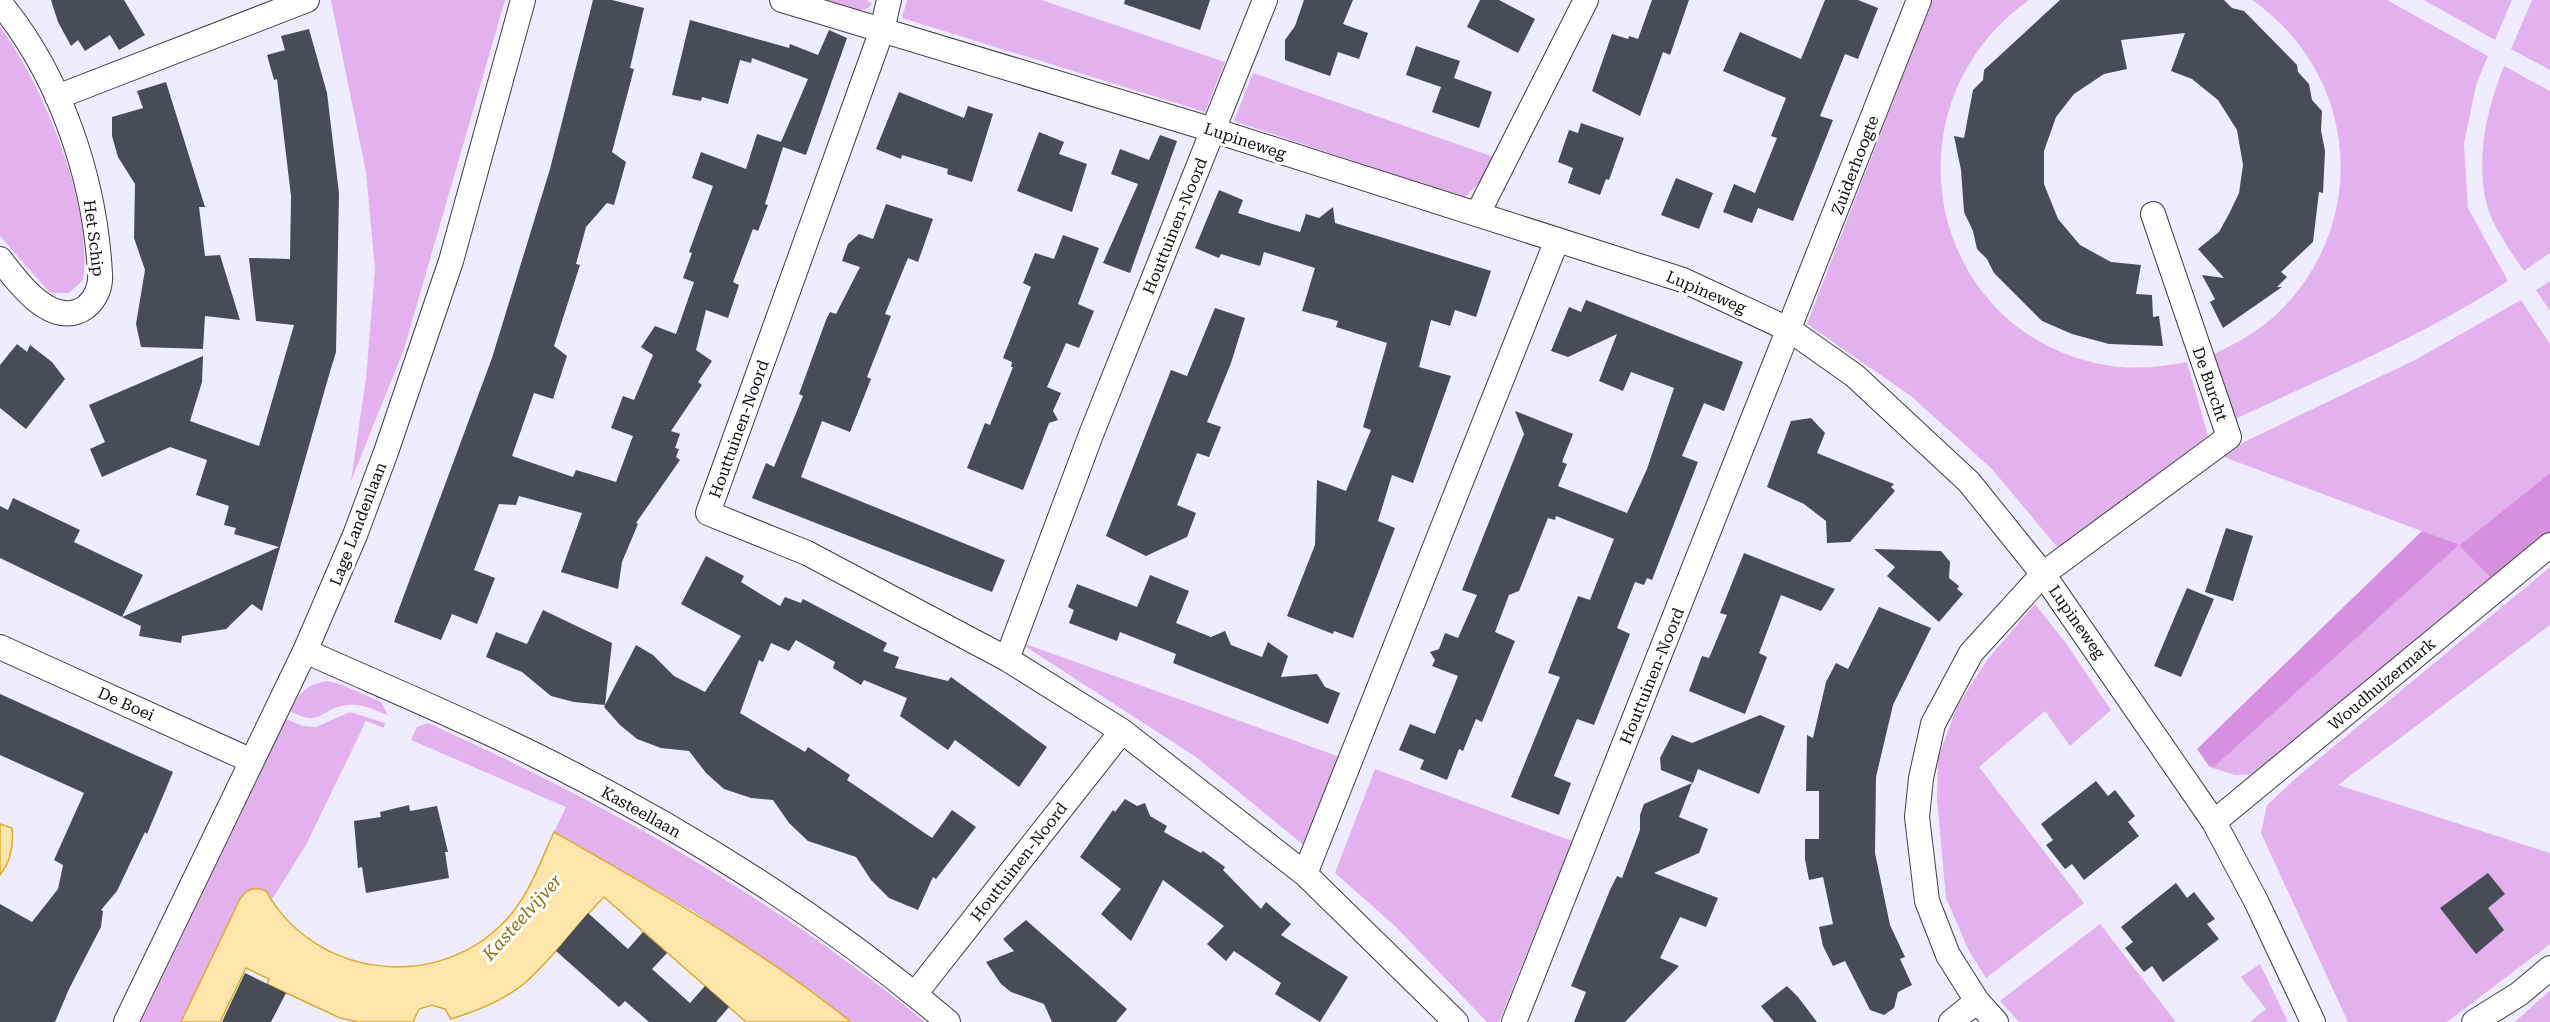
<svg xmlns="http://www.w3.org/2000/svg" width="2550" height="1022" font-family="'Roboto Serif',serif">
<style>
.green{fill:#e3b1ee}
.forest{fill:#d78fe0}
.water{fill:#fde5ab;stroke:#dcac29;stroke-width:1.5}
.building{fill:#484c57}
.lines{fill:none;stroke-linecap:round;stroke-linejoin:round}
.street-casing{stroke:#404040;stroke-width:26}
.street{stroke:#fff;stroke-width:24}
.labels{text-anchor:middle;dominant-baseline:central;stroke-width:6;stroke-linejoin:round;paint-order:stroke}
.street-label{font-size:16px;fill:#0d0d0d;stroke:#fff}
.water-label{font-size:18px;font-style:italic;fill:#8d6f0a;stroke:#fff}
</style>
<rect width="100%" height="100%" fill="#efecff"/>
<path class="green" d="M331,0H505L404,349L351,481L366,378L375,269L366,172Z
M821,0H867L872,4C862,18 836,4 821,0Z
M907,0H1041L1225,62L1205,112L902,18Z
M1932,0H2029C1882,104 1926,332 2105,365C2133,370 2160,367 2187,362L2208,436L2058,548L1992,469L1911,396L1807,324Z
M2252,0H2387L2488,56L2476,85L2464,144L2468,208L2508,281C2421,337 2327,376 2233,420L2214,354C2239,342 2263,329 2282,309C2371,218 2357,73 2252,0Z
M2424,0H2512L2495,40Z
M2532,0H2550V70L2511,49Z
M0,27C43,85 94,207 83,280L69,293H50L0,236Z
M2504,66L2550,91V253L2524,271C2512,254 2490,222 2486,202C2476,156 2487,108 2504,66Z
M1253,73L1494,157L1481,181L1464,198L1234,121Z
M2550,281V311L2536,290Z
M2521,300L2550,344V473L2460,545L2494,581L2258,774L2235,775L2213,768L2459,545L2224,457L2244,442L2417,359Z
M2550,567V625L2338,785L2550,853V944L2447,1022H2348L2261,833L2267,805L2296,778Z
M2035,604L2065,642L2111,710L2070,746L2045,711L1979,767L2084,903L1986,978L1969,951L1946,898L1937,799L1938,758L1957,707L1987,660Z
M1017,641L1340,757L1306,847L1196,757Z
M327,681L340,684L381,702L388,715C375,710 361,703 347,705C320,708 322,729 290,711C298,694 307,684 327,681Z
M350,712L385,723L384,728L366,721L306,845L271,901L266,891L241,897L181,1022H141L286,719L303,726L316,727Z
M428,723C606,803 773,898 925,1022H851L815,993L693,911L554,832L566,807L411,740L417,727Z
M1375,769L1572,841L1499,1022H1487L1395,926L1335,873Z
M2100,924L2176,1022H2019L2000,1001Z
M2260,964L2288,1022H2250L2266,1009L2241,977Z
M2550,991V1022H2515L2548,992Z"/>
<path class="forest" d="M2550,473V533L2494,581L2459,545L2213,768L2209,766L2197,749L2422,531L2460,545Z"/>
<path class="water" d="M0,824L12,828C14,846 11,861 0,875Z
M554,832C656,890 759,948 851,1022H746L604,897C577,924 554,957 526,982C505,1000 477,1011 451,1019L445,1009L432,1005L419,1009L413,1022H359L340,1018L267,984L269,979L246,968L220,1022H181L240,899C246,889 255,886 266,891C313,975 430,993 500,926C527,901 539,865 554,832Z"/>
<path class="building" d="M51,0H124L145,35L119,50L110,35L85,51L78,40L71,46L58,22Z
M593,0H612L644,8L630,68L634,69L612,152L626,162L614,205L607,203L586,227L576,264L580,265L554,346L567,356L553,399L534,393L512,456L573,477L576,470L616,482L633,436L611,428L623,396L634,400L653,355L641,347L655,326L676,334L694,282L683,278L692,253L689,252L713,186L692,178L701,152L746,169L757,134L781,142L808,79L752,58L751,63L740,60L728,104L702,97L701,101L672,95L690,20L789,48L790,44L818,55L829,30L847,38L806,155L783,147L765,204L768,205L758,231L753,229L733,282L739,285L728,318L706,310L696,350L712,361L698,382L702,385L671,431L680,434L675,448L679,449L676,457L680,460L636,523L638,524L622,562L618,589L561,572L582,513L519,496L516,505L499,504L474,570L495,578L477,624L452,614L441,640L394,622L492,358L550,169Z
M1125,0H1210L1200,30L1124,4Z
M1304,0H1353L1343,24L1368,33L1359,59L1338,52L1330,76L1285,60V40L1295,26Z
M1480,0H1499L1535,19L1518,53L1467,27Z
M1652,0H1689L1670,55L1663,52L1640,116L1592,91L1612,34L1628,39L1629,36L1638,39Z
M1825,0H1858L1878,8L1858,59L1845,54L1820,116L1833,120L1793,221L1758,208L1752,223L1723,212L1734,184L1755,193L1777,138L1771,136L1786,98L1723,71L1740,32L1801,59Z
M2060,0H2224L2232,8L2244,11L2297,65L2298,72L2309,84L2312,100L2322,111L2321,130L2325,151L2323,193L2319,192L2313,242L2281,272L2287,277L2277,287H2282L2223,328L2210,302L2215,299L2202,275L2224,278L2198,249L2219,232L2230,212L2239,193L2243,165L2237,130L2218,100L2192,79L2171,71L2185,33L2121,40L2127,69L2104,74L2074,94L2056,117L2044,151V184L2058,219L2080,245L2111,262L2141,265L2136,294L2152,295L2153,317L2159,316L2163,346L2109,344L2072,334L2042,321L1994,273L1987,259L1977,249L1973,231L1964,212L1961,170L1954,136L1964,138L1973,90L1983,80L1984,70Z
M309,29L327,93L339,193L336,352L329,375L262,611L252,604L226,629L182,636L181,643L139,636L141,626L122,617L279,547L234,534L236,528L224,525L229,506L196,495L207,460L170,447L102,477L90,449L105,442L89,405L203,356L202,382L190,421L259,446L294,325L256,321L249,258L290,259L291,196L277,79L274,80L267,55L285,50L281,36Z
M1416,46L1460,61L1454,78L1492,92L1479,128L1432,112L1441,87L1406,75Z
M166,82L205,207H199L205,256L220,255L240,320L205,316L203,349L141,347L136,324L145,270L134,238L135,184L118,157L112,136V117L143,108L137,91Z
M899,92L964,118L968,106L993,114L972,182L947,174L948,169L902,155L901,159L876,149Z
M1581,123L1624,138L1609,180L1606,179L1600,195L1568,183L1573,168L1558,162L1569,130L1578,133Z
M1039,132L1064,142L1059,154L1087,164L1072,212L1017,191Z
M1160,135L1177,141L1130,273L1103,263L1138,184L1111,174L1120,149L1149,160Z
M1676,178L1713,193L1699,229L1661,215Z
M1219,190L1243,200L1238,213L1266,222L1300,232L1306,214L1319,218L1333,207L1335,223L1491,271L1476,317L1455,310L1450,326L1431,320L1419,367L1451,376L1413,483L1392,475L1378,521L1395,528L1353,638L1334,631L1333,634L1287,616L1315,545L1317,480L1346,491L1371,430L1363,427L1387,343L1336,327L1338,321L1302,311L1315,268L1264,252L1260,266L1221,254L1219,258L1195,248Z
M886,204L933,219L918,262L908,258L885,314L891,316L867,377L871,379L850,432L822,421L801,477L1005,560L992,592L752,498L766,463L774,467L803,396L799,394L826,320L830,312L836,314L860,267L842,261L848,244L859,234L873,239Z
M1063,235L1099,248L1078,304L1094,311L1079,348L1066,343L1047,387L1061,393L1053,411L1058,420L1049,423L1023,490L967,468L985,423L990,425L1013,367H1011L1012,362L1003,358L1031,287L1023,283L1035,253L1054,259Z
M1586,300L1743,362L1724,411L1704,403L1682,456L1698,462L1652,580L1647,578L1644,585L1635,582L1617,628L1630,634L1594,725L1577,719L1554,776L1571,783L1559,815L1511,797L1560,677L1548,673L1578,596L1590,600L1614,539L1556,516L1555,520L1548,518L1519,591L1509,595L1495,632L1515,641L1482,722L1476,719L1463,751L1459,749L1447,780L1420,769L1424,760L1399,750L1410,724L1435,734L1458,676L1432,666L1435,660L1430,652L1439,649L1445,633L1458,638L1477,595L1462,590L1524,434L1515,411L1573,434L1562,462L1567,464L1558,486L1627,513L1647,469L1674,388L1631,372L1623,391L1599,381L1617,334L1568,357L1551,351L1569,307L1581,312Z
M1215,308L1245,318L1231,363L1207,422L1221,427L1209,457L1197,453L1177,505L1196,513L1187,537L1146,556L1106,536L1171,370L1187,376Z
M17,344L27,352L30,345L52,362L65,379L26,429L0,408V365Z
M1811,418L1825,433L1817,453L1894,484L1891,487L1895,491L1850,542L1827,543L1826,521L1804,504L1767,487L1791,421Z
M13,498L80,530L74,542L143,575L122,617L0,558V506L8,510Z
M2226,528L2253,536L2233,601L2205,592Z
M1874,549L1941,551L1950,562L1949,578L1959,586L1957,589L1963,594L1939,622L1887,576L1895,567Z
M1744,553L1835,589L1821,611L1781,595L1759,653L1767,657L1745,714L1689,691L1702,656L1709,658L1727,615L1720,613Z
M706,556L744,576L741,582L780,606L785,597L801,603L803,599L887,643L883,651L899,657L895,668L948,681L951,677L1047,747L1019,787L955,740L948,750L900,716L907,698L864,680L861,685L833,668L835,662L796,640L789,651L771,643L763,662L759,660L740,713L805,752L808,747L850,775L847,780L932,838L952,810L976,827L936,879L933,877L918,910L889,898L871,880L856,857L808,841L789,823L773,800L751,798L724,789L706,773L689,751L661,748L637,739L620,725L604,707L636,645L653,655L674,676L705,692L741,636L681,604Z
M1150,575L1189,591L1176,623L1211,637L1225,631L1231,645L1262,657L1268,642L1288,656L1281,677L1317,674L1325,687L1340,693L1328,724L1173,663L1176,654L1120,632L1117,641L1069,623L1074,610L1068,607L1077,584L1137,607Z
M2187,588L2214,599L2181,677L2154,666Z
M1879,607L1931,628L1893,705L1876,777L1875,853L1890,925L1905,957L1900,959L1912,985L1898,992L1894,1008L1884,1015L1870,1010L1845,961L1833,966L1823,946L1819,927L1833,924L1823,877L1809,880L1805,859V839H1819V791H1806L1807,735L1813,738L1826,682L1836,663L1848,669Z
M543,610L612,643L605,705L574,702L551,696L522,672L486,657L496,632L527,644Z
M0,694L173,772L147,834L145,832L117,891L101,910L103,911L101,927L69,989L55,1022H0V904L32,922L58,889L63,865L54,860L84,793L0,755Z
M1760,715L1785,726L1759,794L1698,769L1693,783L1661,770L1660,758L1672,735L1692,743Z
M2096,781L2108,796L2115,790L2135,816L2128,822L2139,836L2084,880L2072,864L2065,869L2046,845L2053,840L2041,824Z
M1692,783L1679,817L1708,829L1699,853L1654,873L1718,898L1706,927L1680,917L1660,958L1679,966L1625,1022H1574L1586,992L1571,986L1610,890L1617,876L1622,878L1640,830V815L1644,804Z
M1125,799L1137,806L1145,803L1150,816L1167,826L1164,832L1201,853L1203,851L1225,867L1223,870L1261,909L1266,902L1291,924L1281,935L1348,977L1320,1022L1275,994L1281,983L1234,951L1226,961L1207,944L1224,926L1163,880L1131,941L1101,914L1121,889L1080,857L1113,810L1115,812Z
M409,805L410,811L437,806L448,852H445L449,878L366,893L362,867L358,868L354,821L381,817L380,812Z
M2488,873L2505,894L2488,908L2504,930L2476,954L2440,908Z
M2176,883L2187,898L2194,892L2215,919L2207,924L2219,939L2163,982L2152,966L2144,972L2125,948L2133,942L2121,927Z
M588,913L628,949L643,932L667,953L652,969L690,1003L705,986L729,1007L716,1022H649L625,1001L619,1007L556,951Z
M1026,920L1127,1009L1116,1022H1052L1044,1004L1011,992L1001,984L986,962L1014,951L1003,939Z
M245,973L286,993L271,1022H222Z
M1787,986L1798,997L1817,1022H1774L1761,1006Z"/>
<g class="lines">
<defs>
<path id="street" d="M782,0L1213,130L1683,280L1790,330L1855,376L1969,482L2043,574L2214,822L2257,903L2313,1022
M889,0L882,30L708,513L807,553L1007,659L1122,731L1305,874L1456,1022
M0,3C61,77 95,179 100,274C101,286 96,299 86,307C53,331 17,282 0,259
M57,97L307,0
M1478,213L1586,0
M0,647L252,761
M305,651C381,685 458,717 533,754C681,827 822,915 948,1022
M1007,659L1092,432L1265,0
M2214,822L2550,545
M1305,874L1557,240
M915,994L1122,731
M126,1022L305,651L355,535L386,452L451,261L523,0
M1514,1022L1919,0
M1951,1022L1977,1001
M1996,1022L1977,1001L1948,955L1927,901L1917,817L1921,778L1933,724L1971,653L2043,574L2229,437L2153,214
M2474,1022L2519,994L2550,968"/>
</defs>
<use href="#street" class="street-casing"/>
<use href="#street" class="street"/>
</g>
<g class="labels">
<g class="street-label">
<text transform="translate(1245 141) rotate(18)">Lupineweg</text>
<text transform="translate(1855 165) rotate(-69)">Zuiderhoogte</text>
<text transform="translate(1175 226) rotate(-68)">Houttuinen-Noord</text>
<text transform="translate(94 238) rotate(83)">Het Schip</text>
<text transform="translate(1706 292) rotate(23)">Lupineweg</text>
<text transform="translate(2210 384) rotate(71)">De Burcht</text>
<text transform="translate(739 429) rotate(-70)">Houttuinen-Noord</text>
<text transform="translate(358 524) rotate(-69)">Lage Landenlaan</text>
<text transform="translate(2077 622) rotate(55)">Lupineweg</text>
<text transform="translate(1652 676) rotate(-68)">Houttuinen-Noord</text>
<text transform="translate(2382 684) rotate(-40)">Woudhuizermark</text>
<text transform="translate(126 704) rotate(24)">De Boei</text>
<text transform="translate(641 812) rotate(29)">Kasteellaan</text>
<text transform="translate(1019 862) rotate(-52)">Houttuinen-Noord</text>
</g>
<g class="water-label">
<text transform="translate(522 917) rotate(-48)">Kasteelvijver</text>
</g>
</g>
</svg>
